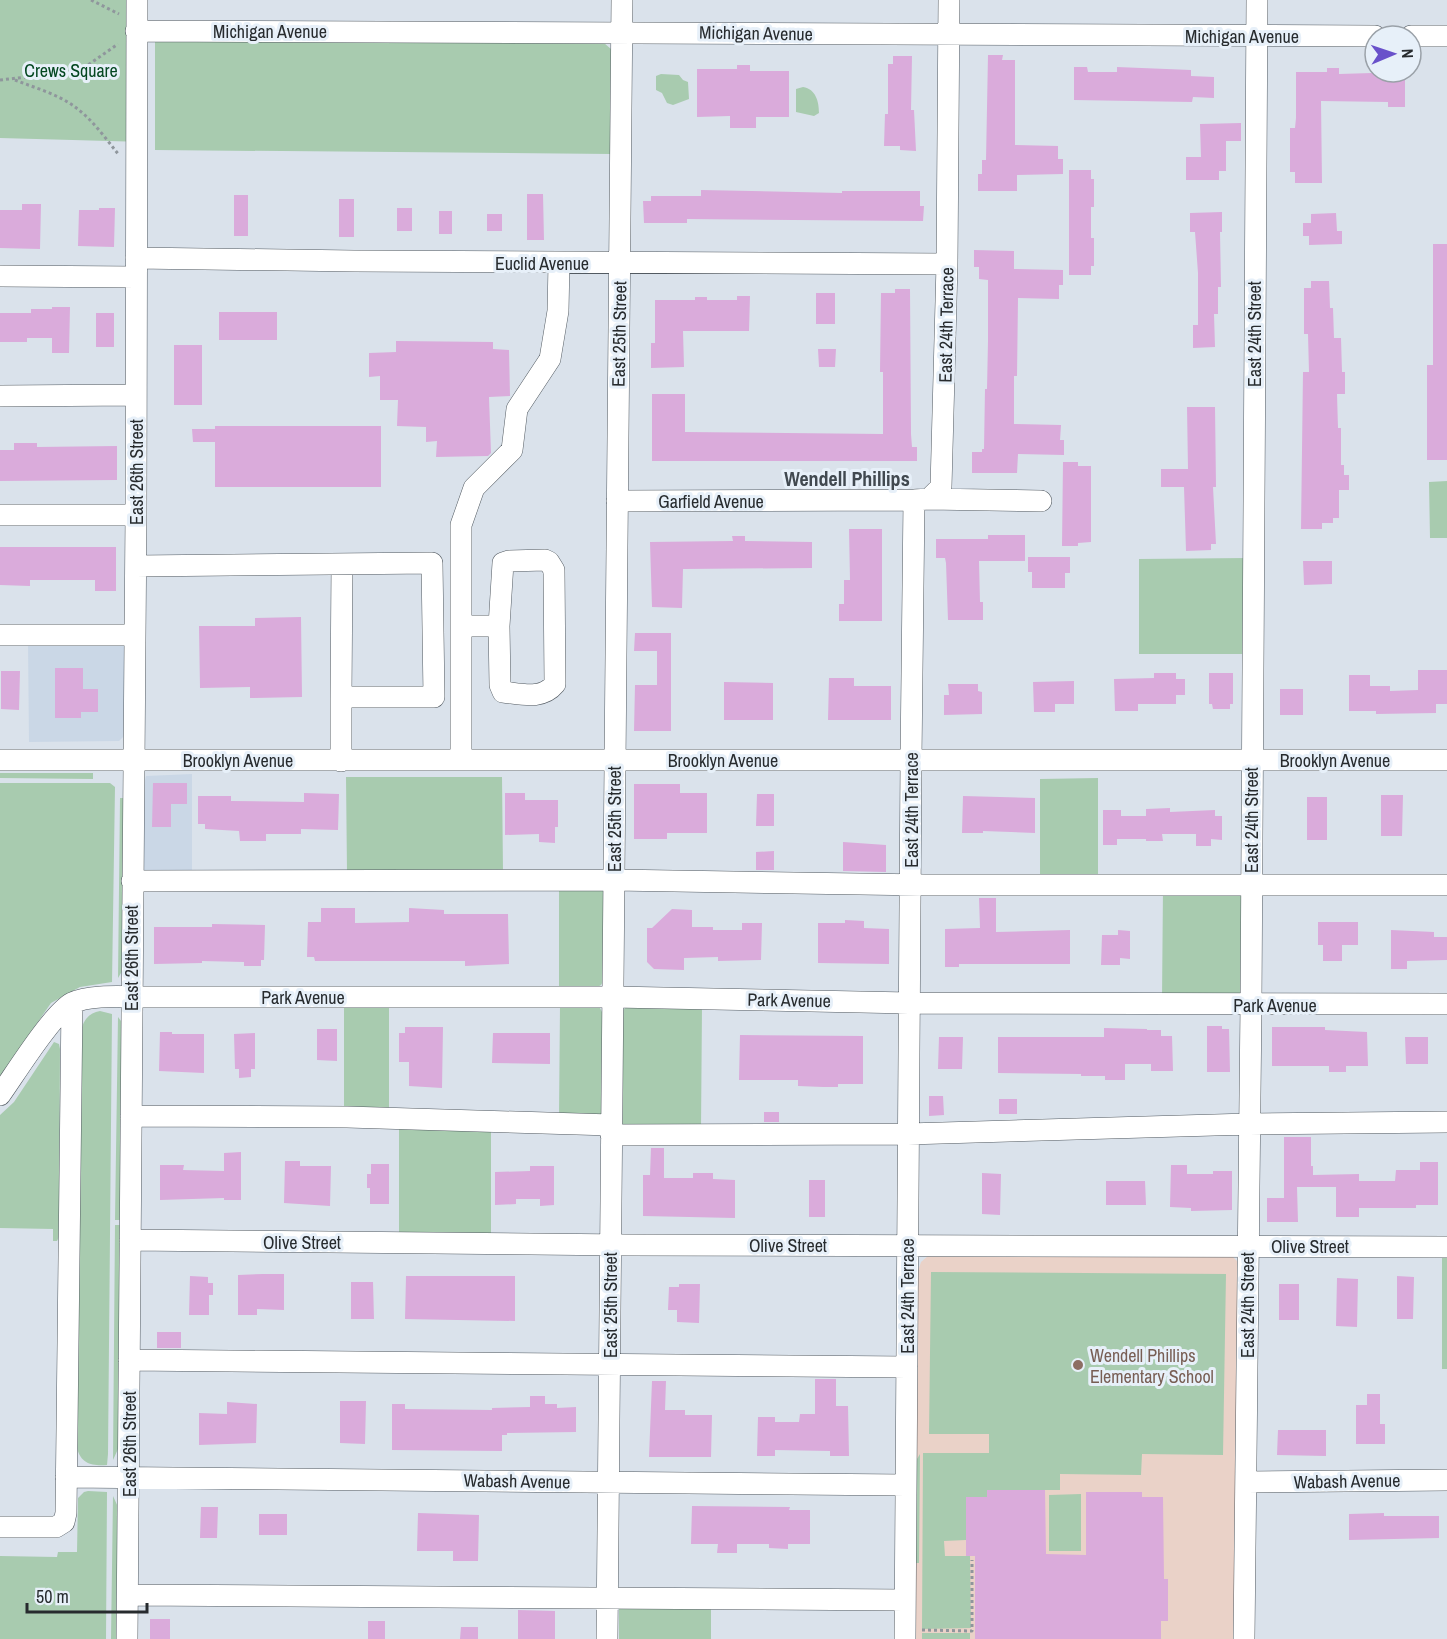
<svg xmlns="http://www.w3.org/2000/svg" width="1447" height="1639" font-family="'Archivo Narrow',sans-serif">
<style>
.built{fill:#cad7e6}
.education{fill:#ead2c8}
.green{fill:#a8cbaf}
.building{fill:#daabdb}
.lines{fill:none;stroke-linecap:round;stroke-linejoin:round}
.minor-casing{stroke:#525a61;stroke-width:22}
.path{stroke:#8f969c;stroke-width:3;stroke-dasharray:3 3;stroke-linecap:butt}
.minor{stroke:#fff;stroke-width:21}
.education-dot{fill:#8d6e63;stroke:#e7f0f9;stroke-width:2}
.labels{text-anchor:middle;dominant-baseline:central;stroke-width:6;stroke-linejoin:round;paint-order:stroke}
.street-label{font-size:18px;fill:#272b2e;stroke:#e7f0f9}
.park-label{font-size:18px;fill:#044720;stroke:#e7f0f9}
.education-label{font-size:18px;fill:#785e54;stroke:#e7f0f9;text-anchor:start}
.neighbourhood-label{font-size:20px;font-weight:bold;fill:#414950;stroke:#e7f0f9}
</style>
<rect width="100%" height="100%" fill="#dae2eb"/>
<path class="built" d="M125,641L126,734L119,741L29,742L28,642Z
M192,774V875L144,874V785L146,776Z"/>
<path class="education" d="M928,1256H1232L1238,1262L1236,1639H915L918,1271L921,1262Z"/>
<path class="green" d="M0,0H144L145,142L0,138Z
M155,40L604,43L611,49L612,54L611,154L155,150Z
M661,74L679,75L683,80L688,82L689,99L673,105L667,103L662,93L656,90V76Z
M803,87C816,89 819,102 819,113L814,116L796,112V89Z
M1447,481V538H1430L1429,482Z
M1247,558V654H1139V559Z
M0,773H93V779L0,778Z
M346,777H502L503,872H347Z
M1098,778V879H1040V779Z
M0,783H110L115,787L112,982L80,987L51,1003L0,1077Z
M120,798H125L124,968L118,978Z
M559,885H604V980L601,985L596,988L559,987Z
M1163,888H1245L1244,1000L1162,999Z
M344,1006H389V1111H344Z
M560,1006L595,1007L600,1008L602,1012V1117L559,1116Z
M628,1006H702L701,1129L621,1128L623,1010Z
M100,1011L112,1014L108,1454L107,1465C92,1466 81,1464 77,1448L81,1031C83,1020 89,1013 100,1011Z
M118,1017L121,1021L123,1029L120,1220H115Z
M54,1042L59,1044L60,1049L59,1237L57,1241H53V1229L0,1228V1115L14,1102Z
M399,1128H491V1234H399Z
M115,1225H121L118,1449L113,1460Z
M1442,1253H1447V1369H1442Z
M931,1272L1226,1274L1223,1455L1142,1454L1141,1475L1060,1474V1490H987V1497L966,1540L944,1541L945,1556H970L971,1628L922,1629L923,1453H989V1434H929Z
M920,1454L919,1563H916L917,1459Z
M88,1491L107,1492L106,1639H0V1556L57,1557L58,1552H77L78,1498L84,1492Z
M1081,1494V1551H1049V1495Z
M113,1496L118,1507L116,1639H111Z
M619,1602H711V1639H619Z
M922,1633H970V1639H922Z"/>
<path class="building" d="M988,55H1003L1002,60H1015V145L1058,146V159H1063V174L1017,175V191H978V174H982V160H986Z
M893,56H912L911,110H914L916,151L900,150V146H884L885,114H888V64H893Z
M737,65H750V71H789V117H756V128H730V116L697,117V69H737Z
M1074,67H1087L1088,72H1117V67L1191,70V76L1214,77V98L1193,97L1192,102L1074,100Z
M1327,68H1339V74L1405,72V107H1388V102L1321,101L1322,183H1295V172H1290V128H1295L1296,118V72H1327Z
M1241,123V141H1226V171H1219V180H1186V157H1201L1200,124Z
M1069,170H1091V179H1094V207H1091V238H1094V266H1091V275H1069Z
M701,190L842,193V191H920V206H924L923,221L687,219V223H644L643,201H651V196H701Z
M527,194H543L544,240H527Z
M234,195H248V236H234Z
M339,199H354V237H339Z
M22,204H41L40,249L0,248V210H22Z
M99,208H115L114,247L78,246L79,210H99Z
M397,208H412V231H397Z
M439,211H452V234H439Z
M1222,212V232H1220L1221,287H1218V314H1214L1215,347L1193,348V325H1198V273L1195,232H1190V213Z
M1336,213L1337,231H1342V244L1309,245V236H1303V223H1311V214Z
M487,214H502V231H487Z
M1433,244H1447V460H1427V365H1433Z
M974,250L1014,251V269L1063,270V285H1059V299L1018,298L1017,376H1014V424L1061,425L1060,440H1064V455L1018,454L1017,473H972V452H982V449H984L985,389H987L988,341V280L979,279V267H974Z
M1311,281H1329L1330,308H1333L1334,338H1341L1342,372H1345V394H1337L1338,428H1341V465H1344V475H1349V490H1339V518H1333V523H1322V529H1301L1303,372H1309L1308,334H1304V288H1311Z
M895,289H910L911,434L912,447H917V461H652V394H685V432L883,434V372H880L881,293H895Z
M816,293H835V324H816Z
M737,296H750L749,331H683L684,367L651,368V343H655V300H695V297H707V300H737Z
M52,307H70L69,353H52V338H27V342H0V313H31V309H52Z
M219,312H277V340H219Z
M96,313H114V347H96Z
M396,341L493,342V349L509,350L510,396L489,397L491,453L488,456L436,457L437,441L426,442V427L397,426L398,400H380V376L369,377V353L396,352Z
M174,345H202V405H174Z
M818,349H836L835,367H819Z
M1187,407H1215L1216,487H1213L1216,544H1211V550L1186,551L1184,487H1161V469H1188Z
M215,426H381V487H215V442H193L192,429H215Z
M14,443H37V447L117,446V480L0,481V450H14Z
M1063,462H1078V466H1091V542L1078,543V546H1062Z
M849,529H882V621H839V604H844V580H850Z
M988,535H1025V561H979L980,602H983V620H948L946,563L945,558H936V539H988Z
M732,536H745V541L812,542V568L683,569L682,608L652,607L650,542L733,541Z
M0,547H116V591H95V580H30V586L0,585Z
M1028,557H1070V573H1065V588H1032V572H1028Z
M1303,561H1332V584L1304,585Z
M301,617L302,697L250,698V687L200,688L199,626H255V618Z
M635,633H671V731H634L635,685H657V651H634Z
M55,668H83V689H98V712H81V718H55Z
M1418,670H1447V704H1436V713L1376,714V711H1349V675H1370V686H1390V691L1418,690Z
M1,671H20L19,710L1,709Z
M1154,673H1176V679H1185V695H1176V704H1138V711H1115L1114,679L1154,678Z
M1209,673H1233V704H1230V709H1213L1212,704H1209Z
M829,678H854V686H891V720H828Z
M1074,681V704H1055V712H1034L1033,682Z
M724,682L773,683V720H724Z
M948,684H978V691L982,692V714L944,715V695H949Z
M1280,689H1303V715H1280Z
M153,783H187V804H171V827H152Z
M634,784H680V793H707V833H667V839H634Z
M304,793L339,794L338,830L301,829V834H266V841H240L239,831L205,829V824H198V796H231V801L304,802Z
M505,793H525V800H558V827H555V843L539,842V834L505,835Z
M757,794H774V826H756Z
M1381,795H1403L1402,836H1381Z
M963,796L1035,798V833L983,831V833H962Z
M1307,797H1327V840H1307Z
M1170,808V812L1215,810V816H1222V840L1211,839V846H1196V834H1162L1163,841H1146V839H1117V845H1103V810H1121V816H1146V809Z
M843,842L886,845V872L843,871Z
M774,851V870H756V852Z
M979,898H996V932L1070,930V964H959V967H945V929L980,928Z
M321,908H355V923L409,922V908L444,910V914H508L509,964L465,966V961H315L314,957H307L308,922H321Z
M672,909L692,910V927H713V930H742V923H762L761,960L718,961V957L684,958V970L654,969L647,962V928H652Z
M845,920L864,921V928L889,929V964L818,963V923H845Z
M1318,922H1358V945H1342V961H1323V945H1318Z
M212,924L265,925L264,960H261V966H244V962L202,961V963L154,964V927H212Z
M1118,930L1130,931V959L1120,958V965H1101L1102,935H1118Z
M1391,930L1434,932V937H1447V960L1407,961V969H1391Z
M1207,1026H1222V1029H1229L1230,1072H1207Z
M405,1027H443L442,1088L409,1086V1062H399V1033H405Z
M1272,1027H1325V1030L1367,1032L1368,1066H1346V1072H1329V1066H1272Z
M1104,1028L1147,1029V1030H1161V1036H1172L1173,1071H1151V1064H1125V1080H1105V1076H1081V1074L998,1073V1037H1104Z
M317,1029H337V1061L317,1060Z
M160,1032H172V1034H204V1073L159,1071Z
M255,1033V1069H251V1077L239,1078V1069H235L234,1034Z
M493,1033H550V1064L492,1063Z
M740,1035L863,1036V1084H838V1087H823L798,1086V1080H739Z
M939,1037H963L962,1069H938Z
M1405,1037H1428V1064H1406Z
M929,1096H943L944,1115L929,1116Z
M999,1099H1017V1114H999Z
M764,1112H779V1122H764Z
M1284,1137H1311V1166H1313V1175L1359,1174V1181H1395L1396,1170H1420V1162H1438V1205H1416V1208H1359V1217H1336V1187H1297L1298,1222H1267V1198H1284Z
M651,1148H664V1178H693V1173H713V1179L735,1180V1218L643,1216V1175H650Z
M241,1152V1200H224V1198L160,1200V1165H184L183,1170L224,1171V1153Z
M285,1161H300V1166H331L330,1206L284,1203Z
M371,1164H389V1204H370V1188H367V1174H371Z
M1171,1165H1187V1174H1213V1171H1232V1210L1191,1211V1208L1170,1207Z
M530,1166H554V1205L540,1206V1199H516V1204L495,1205V1172L530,1171Z
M982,1173L1001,1174L1000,1215L982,1214Z
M809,1180H825V1217H809Z
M1106,1181H1145L1146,1205H1106Z
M263,1274H284V1310L257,1309V1315H238V1275Z
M190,1276L208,1277V1283H213V1295H209V1315H189Z
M406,1276H515V1321L405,1319Z
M1397,1276L1414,1277L1413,1319H1397Z
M1337,1278L1358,1279L1357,1327L1336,1326Z
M351,1282H373L374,1319H351Z
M679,1284H700L699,1323L677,1322V1310H668L669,1287H679Z
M1279,1284H1299V1320H1279Z
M157,1332H181V1348H157Z
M815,1379H836V1406H848L849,1456H830V1451L775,1450V1456H757L758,1417H775V1422H799L800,1414H815Z
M652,1381H666L665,1410H685V1415H712L711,1457H649Z
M1367,1394H1380V1424H1385V1444H1356V1405H1367Z
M530,1396H545V1404H557V1408L576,1407V1432L507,1433V1435H502V1451L392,1450V1404H405V1409L492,1410V1408L530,1407Z
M340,1401H366L365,1444L340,1443Z
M227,1402L257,1404L256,1443L199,1445V1413L227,1414Z
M1278,1430H1326V1456L1277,1455Z
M987,1490H1045L1046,1554L1086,1555V1492H1142V1497H1163L1164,1579H1168V1621H1161V1639H975V1556H966V1497H987Z
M692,1506L790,1507L789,1510H810V1544H788V1549L769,1548V1544H737V1553H717L718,1544H691Z
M201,1507H218L217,1538H200Z
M418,1513L479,1515L478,1561H453V1551H417Z
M1384,1513V1516H1439V1538L1349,1540V1514Z
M259,1514H287V1535H259Z
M518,1610L555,1611V1639H518Z
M150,1619H170V1639H150Z
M368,1621H385V1639H368Z
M461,1627H478V1639H460Z"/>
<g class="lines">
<defs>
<path id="minor" d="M136,31L1375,36
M1411,36H1447
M136,258L354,261L947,264
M0,276L136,277
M0,396L136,395
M929,499L1041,501
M617,501L914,500L929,499L941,487L947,264L949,0
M0,515H136
M136,566L432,563L434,697H341V761
M461,626H499L500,685L503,692C522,694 542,700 555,684L554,570L549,562L545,560L509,561L503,563L499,626
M0,635H134
M341,697L342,564
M0,760H1447
M461,760V525L474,488L512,450L517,409L550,359L558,311L559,263
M132,881L614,880L925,885H1447
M0,1095C15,1074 52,1014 72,1003C90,994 126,997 146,997H614L909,1003L1447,1004
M131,1116L347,1117L611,1125
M611,1135L908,1134L1249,1124L1447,1122
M130,1240L626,1245L1447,1247
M129,1360L907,1367
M66,1477L906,1485
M1247,1482L1447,1480
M0,1527H56L64,1522L66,1513L72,1003
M128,1595L905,1600
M127,1639L136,515L137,0
M607,1639L622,0
M905,1639L911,760L914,500
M1244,1639L1251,1005L1257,0"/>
</defs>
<use href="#minor" class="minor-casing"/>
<path class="path" d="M91,0L119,14
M0,80L54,74L88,65L118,44
M15,80C35,88 58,94 75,107C92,119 106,139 119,155
M922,1630L972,1631V1560"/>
<use href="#minor" class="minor"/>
</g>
<circle class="education-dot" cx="1078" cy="1365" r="6"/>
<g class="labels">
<g class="street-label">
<text x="270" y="31">Michigan Avenue</text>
<text transform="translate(756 33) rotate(1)">Michigan Avenue</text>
<text x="1242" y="36">Michigan Avenue</text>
<text x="542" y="263">Euclid Avenue</text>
<text transform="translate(946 325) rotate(-89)">East 24th Terrace</text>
<text transform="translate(619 334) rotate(-89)">East 25th Street</text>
<text transform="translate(1254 334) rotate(-90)">East 24th Street</text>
<text transform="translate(136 472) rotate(-90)">East 26th Street</text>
<text x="711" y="501">Garfield Avenue</text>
<text x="238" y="760">Brooklyn Avenue</text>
<text x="723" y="760">Brooklyn Avenue</text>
<text x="1335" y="760">Brooklyn Avenue</text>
<text transform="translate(911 810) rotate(-90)">East 24th Terrace</text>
<text transform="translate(614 819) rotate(-90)">East 25th Street</text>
<text transform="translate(1251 820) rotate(-90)">East 24th Street</text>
<text transform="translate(131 958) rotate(-90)">East 26th Street</text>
<text x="303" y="997">Park Avenue</text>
<text transform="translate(789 1000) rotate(1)">Park Avenue</text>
<text x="1275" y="1005">Park Avenue</text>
<text x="302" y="1242">Olive Street</text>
<text x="788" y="1245">Olive Street</text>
<text x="1310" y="1246">Olive Street</text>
<text transform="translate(907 1296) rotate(-90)">East 24th Terrace</text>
<text transform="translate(610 1305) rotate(-90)">East 25th Street</text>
<text transform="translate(1247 1305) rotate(-90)">East 24th Street</text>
<text transform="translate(129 1444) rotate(-90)">East 26th Street</text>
<text transform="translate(517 1481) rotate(1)">Wabash Avenue</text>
<text transform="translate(1347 1481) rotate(-1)">Wabash Avenue</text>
</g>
<g class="park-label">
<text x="71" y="70">Crews Square</text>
</g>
<g class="education-label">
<text x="1090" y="1355">Wendell Phillips<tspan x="1090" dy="21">Elementary School</tspan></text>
</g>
<g class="neighbourhood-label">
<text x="847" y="478">Wendell Phillips</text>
</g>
</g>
<g transform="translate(1393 54) rotate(88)"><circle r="28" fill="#e7f0f9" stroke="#9aa1a8" stroke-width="1.5"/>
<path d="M0-4.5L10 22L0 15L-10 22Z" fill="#6951ca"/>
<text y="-9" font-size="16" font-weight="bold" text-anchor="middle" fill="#272b2e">N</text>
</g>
<path d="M27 1603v9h120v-9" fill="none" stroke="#272b2e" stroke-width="3"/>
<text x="36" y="1603" font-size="18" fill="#272b2e" stroke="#e7f0f9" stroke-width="4.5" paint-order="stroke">50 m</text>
</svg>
